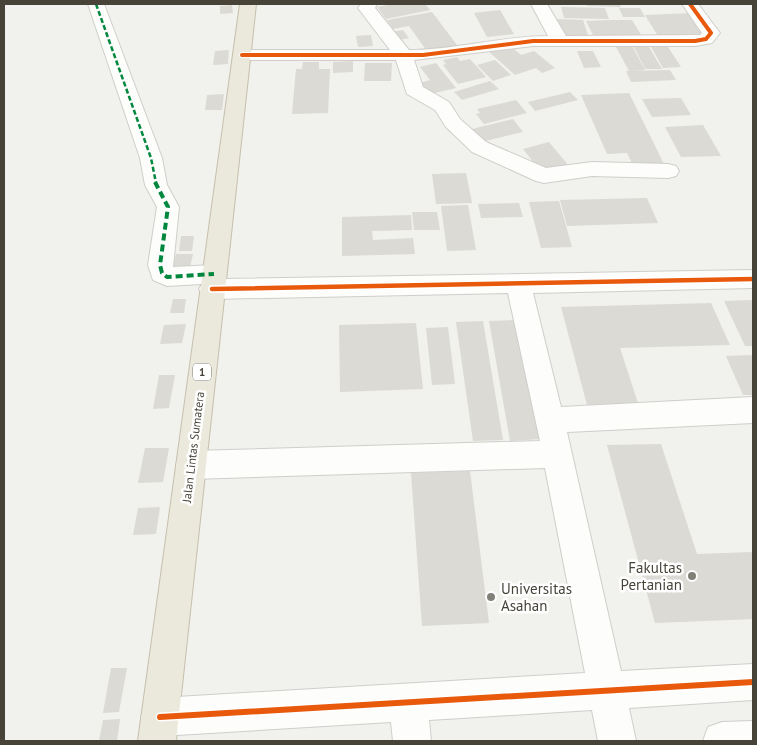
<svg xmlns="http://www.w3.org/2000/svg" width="757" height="745" font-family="'PT Sans',sans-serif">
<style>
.building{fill:#dbdad5}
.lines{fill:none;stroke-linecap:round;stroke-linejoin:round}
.minor-casing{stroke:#cfceca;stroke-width:2}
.highway-casing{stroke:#c6c0ab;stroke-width:2}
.minor{fill:#fdfdfc;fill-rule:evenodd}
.highway{fill:#ebe8dc;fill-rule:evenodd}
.quiet-far1{stroke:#00873e;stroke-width:2.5;stroke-dasharray:5 2.5;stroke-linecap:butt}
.quiet{stroke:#00873e;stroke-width:4;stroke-dasharray:7 4;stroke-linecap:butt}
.cycleway-far2-casing{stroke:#fff;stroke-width:5.5}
.cycleway-far1-casing{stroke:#fff;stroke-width:8}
.cycleway-casing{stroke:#fff;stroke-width:9}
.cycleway-far2{stroke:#e8590c;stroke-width:4}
.cycleway-far1{stroke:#e8590c;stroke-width:4.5}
.cycleway{stroke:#e8590c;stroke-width:6}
.poi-dot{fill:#828078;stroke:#fff;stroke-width:2}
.labels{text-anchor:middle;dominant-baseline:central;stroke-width:5;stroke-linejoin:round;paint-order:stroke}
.shield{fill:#fff;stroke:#7e7b74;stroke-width:1}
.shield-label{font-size:11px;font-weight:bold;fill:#474339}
.street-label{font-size:12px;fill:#474339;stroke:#fff}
.near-poi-label{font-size:15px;fill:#474339;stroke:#fff;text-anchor:end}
</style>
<rect width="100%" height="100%" fill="#f1f1ed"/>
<path class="building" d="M393,4H425L430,10L386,19L377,7Z
M587,4H620L621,7L587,6Z
M232,5L233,13L220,14V6Z
M561,7L605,8L609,19L564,18Z
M619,8H640L645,17H623Z
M500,10L514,34L487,37L474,13Z
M432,12L457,45L427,51L409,26L393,29L387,20Z
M692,13L707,34L658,36L645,15Z
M557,19L583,20L589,38H562Z
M611,20H632L643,38L595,39L586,21Z
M403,30L409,38L393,41L387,33Z
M371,35L373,46L358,47L356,36Z
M631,44L645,70L629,71L615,45Z
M666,44L681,67L663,68L650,45Z
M503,46L508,50L514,49L521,55L534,51L555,68L542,73L536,68L515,75L488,51Z
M634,47H649L662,69H645Z
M229,50L228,64L213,65L215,51Z
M577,51H593L601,67L584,68Z
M457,57L460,61L470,59L486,77L458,84L443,65L446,64L443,60Z
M495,60L511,75L493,81L477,65Z
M353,61V72L333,73V62Z
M303,62H319V69H330L328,113L292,114L296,69H302Z
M365,63H392L391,81H364Z
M436,63L456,88L426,95L417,84L430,80L420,67Z
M670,70L676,80L631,82L626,71Z
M490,81L499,89L462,100L454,92Z
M570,92L578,100L535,111L528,102Z
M629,93L665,166L634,167L627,153L607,154L581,95Z
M224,94L222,110H205L207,95Z
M681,98L691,115L652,117L642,99Z
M516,100L527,113L484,124L476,114L480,113L477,109Z
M513,119L523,132L481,142L472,129Z
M703,125L721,156L681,157L665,127Z
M549,142L569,166L542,173L523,149Z
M466,173L472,203L436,204L432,174Z
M647,198L658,223L567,226L560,200Z
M559,201L572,247L541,248L529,202Z
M519,203L523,217L481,218L478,204Z
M468,205L476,250L447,251L441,206Z
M412,212H437L440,230H414Z
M411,215L412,230L372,231L373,240L413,238L415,254L342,256V217Z
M181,236H194L192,251H179Z
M176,254H193L190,267H173Z
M173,299H186L184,313H170Z
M753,300V346H745L724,301Z
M711,303L730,345L620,348L638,403L587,405L561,307Z
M516,320L541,439L510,441L489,321Z
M483,321L503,440L473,441L456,322Z
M416,323L423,389L340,392L339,325Z
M186,324L182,343L160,344L164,325Z
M448,327L455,384L432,385L426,328Z
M753,355V395H743L726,356Z
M159,375H175L169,408L153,409Z
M661,444L697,554L753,552V619L655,623L607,445Z
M145,448H169L163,482L138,483Z
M470,471L489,623L422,626L411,473Z
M160,507L156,534L133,535L138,508Z
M111,668H127L119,712L103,713Z
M120,719L117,741H99L103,720Z"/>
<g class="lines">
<defs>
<path id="minor" d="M88,4H104L162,158L167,185L179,207L173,267L214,265L223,267L226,274L223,279L753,270V288L533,293L561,407L753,397V423L567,432L621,671L753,664V700L629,708L636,741H598L592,710L429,720L431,741H393L391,722L160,736L147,730L141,717L147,704L160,698L585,673L545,468L191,479L180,475L176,465L180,455L191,451L540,441L508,293L212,299L203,296L199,289L202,284L167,286L153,280L148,265L157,207L145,185L140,158Z
M361,4H377L375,8L409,50C456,50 501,36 548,36L531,4H547L566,36L700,35L702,33L682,4H698L720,33L712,43L695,46H533L414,60L423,87L449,102L460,119L486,142L546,168L592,162L668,164L676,166L679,171L676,176L668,178L592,176L544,183L536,181L472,152L446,127L435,110L407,94L396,60H242L236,59L233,55L236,51L242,50H390L358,8Z
M753,721V741H703L708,727L722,722Z"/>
<path id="highway" d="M240,4H256L176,741H138Z"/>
</defs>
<use href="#minor" class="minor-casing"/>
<use href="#highway" class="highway-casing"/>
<use href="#minor" class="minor"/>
<use href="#highway" class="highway"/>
<path class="quiet-far1" d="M96,4L151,158L156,183"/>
<path class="quiet" d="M155,182L168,207L160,265L162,273L167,277L214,274"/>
<defs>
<path id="cycleway-far2" d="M242,55H423L533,41H695L706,39L711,33L690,4"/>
<path id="cycleway-far1" d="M212,289L753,279"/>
<path id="cycleway" d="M160,717L753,682"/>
</defs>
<use href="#cycleway-far2" class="cycleway-far2-casing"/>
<use href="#cycleway-far1" class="cycleway-far1-casing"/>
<use href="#cycleway" class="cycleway-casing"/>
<use href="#cycleway-far2" class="cycleway-far2"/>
<use href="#cycleway-far1" class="cycleway-far1"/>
<use href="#cycleway" class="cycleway"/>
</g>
<g class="poi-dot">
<circle cx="692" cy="576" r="5"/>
<circle cx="491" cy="597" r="5"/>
</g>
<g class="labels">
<rect class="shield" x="193" y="363.5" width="18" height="17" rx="4"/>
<g class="shield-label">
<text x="202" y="372">1</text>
</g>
<g class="street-label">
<text transform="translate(193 447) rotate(-83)">Jalan Lintas Sumatera</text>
</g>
<g class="near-poi-label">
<text x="682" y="567">Fakultas<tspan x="682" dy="17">Pertanian</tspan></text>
<text x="501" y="588" text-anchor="start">Universitas<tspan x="501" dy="17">Asahan</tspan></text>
</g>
</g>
<rect width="757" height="745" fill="none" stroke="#474339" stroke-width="10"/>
</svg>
